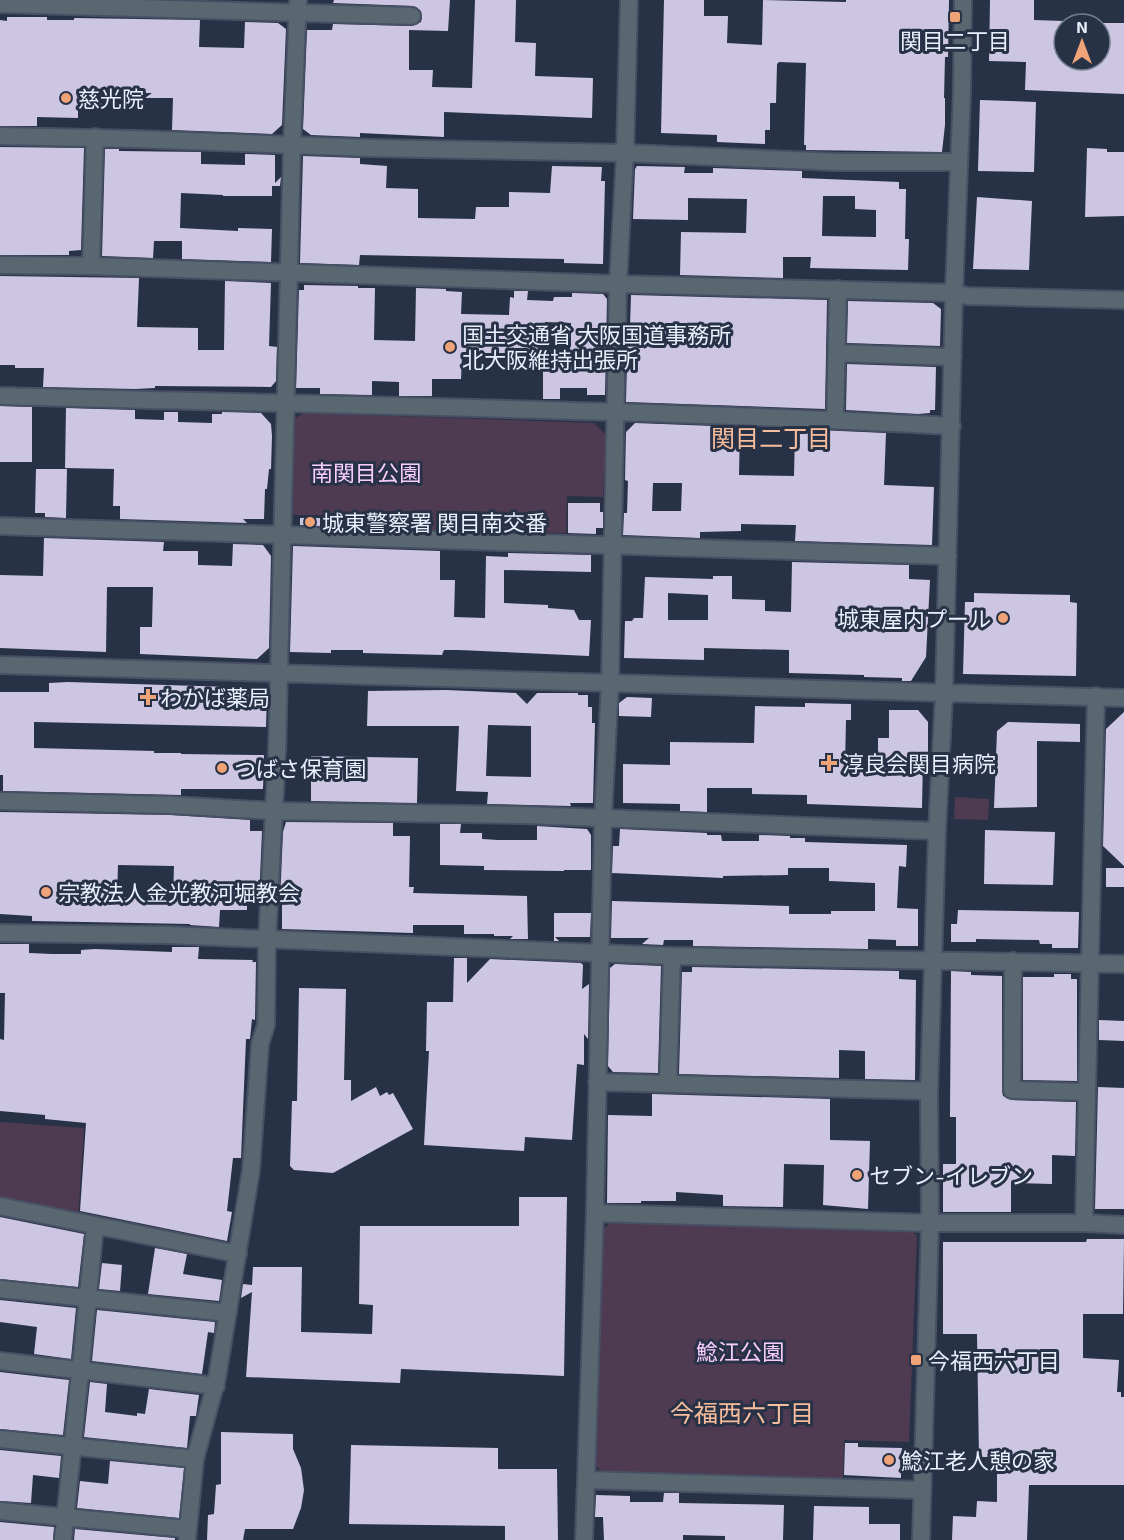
<svg xmlns="http://www.w3.org/2000/svg" width="1124" height="1540" font-family="'Exo 2','Noto Sans JP',sans-serif">
<style>
.green{fill:#4f3b51}
.building{fill:#ccc6e3;fill-rule:evenodd}
.lines{fill:none;stroke-linecap:round;stroke-linejoin:round}
.minor-casing{stroke:#475064;stroke-width:20}
.minor{stroke:#596771;stroke-width:16}
.poi-dot{fill:#efa377;stroke:#283247;stroke-width:2}
.labels{text-anchor:middle;dominant-baseline:central;stroke-width:6;stroke-linejoin:round;paint-order:stroke}
.poi-label{font-size:22px;fill:#e8effd;stroke:#283247;text-anchor:start}
.park-label{font-size:22px;fill:#f8ccfc;stroke:#283247}
.neighbourhood-label{font-size:24px;fill:#f7bd9d;stroke:#283247}
</style>
<rect width="100%" height="100%" fill="#283247"/>
<path class="green" d="M304,413L594,423L607,436L603,497L567,496L566,533L327,529V515H293L294,419Z
M955,797L989,799L988,820L954,819Z
M0,1122L84,1128L78,1218L0,1200Z
M611,1222L911,1230L917,1236L909,1442L844,1440L843,1479L604,1474L593,1462L601,1232Z"/>
<path class="building" d="M334,0H450L448,31L409,30V70H433L432,87L472,88L475,0H516L515,42L536,43L535,76L593,78L592,118L444,112V137L360,133V137L311,135L303,129L307,30H332L333,24L412,26L421,22L422,17L421,11L413,6L333,3Z
M664,0H704V16H728L727,43L762,45L763,0L846,2V0H949L948,57H945L944,98H945V125L942,152L806,150V145H804L806,63L779,62L777,64L776,103H770V130H765V144L717,142V135L661,133Z
M990,0H1034V20L1064,21V60H1100V23H1124V94L1025,90L1026,62L989,61Z
M7,17H47V20H74V18L200,20L199,47L244,48L245,22L278,23L286,29L282,125L272,134L172,130L173,98H145L152,93H84L107,107H78V118L37,117V126H0V20L7,21Z
M980,100L1036,102L1034,172L978,171Z
M0,147L84,148L81,250L69,251V255H0Z
M1087,148L1107,149V152H1124V216L1085,217Z
M105,149H119V151L201,152V164L245,165V154L275,155V183L281,177L280,186H272V196H223V195L181,193L180,228L238,231V228L272,229L271,262L182,259V241H154L153,258L102,256Z
M303,156L360,158V164L387,166L386,188L418,189V218L475,219L476,207H509V192L550,193L552,166L602,167L601,181H605L603,264L564,263V259L360,255L359,265L300,263Z
M637,166L685,167L684,173H713V168L802,171V178L899,182V189H906L905,239H909L908,270L810,268L811,257H783V278L680,275L681,232L746,233L747,199L688,198V220L633,219L635,169ZM823,196H855V209L876,210V237L822,236Z
M977,197L1032,201L1029,270L973,269Z
M0,276L139,278L137,327L198,328V350H224L225,281L271,283L269,346L277,347L276,381L271,387L155,386V388L135,389L43,387L44,368H15V365H0Z
M304,285L358,286V288H375L374,340L415,341L416,288L446,289V291L462,292L461,314L509,315L510,297L514,298V291H528L527,300L553,301L554,297H572V293L603,294L607,299L605,395H587V388H560V399H543V359L462,357L461,379H432V396H399V382L372,381V395L320,394V388H296L299,290H304ZM545,322L571,323L570,351H544Z
M631,295L827,300L825,409L626,402L628,323L630,326Z
M848,301L933,303L941,309L940,346L847,343Z
M847,364L936,367L935,410H930V413L918,414L846,410Z
M0,406L32,407V462H0Z
M66,408L135,410V419L164,420V412H178V422L212,423V414H222V412L261,413L271,424L272,436L271,469H269L267,489H265L264,519H243L247,523L120,519V506H113L114,469L65,468Z
M635,423L740,427L739,475L794,476L795,429L886,433L884,485L934,487L932,545L795,541L796,525L741,524V531L700,532V538L623,535L624,513H627L628,481L625,480L626,432ZM653,483H682L681,511H652Z
M36,469H67L66,518L45,517V513H35Z
M568,503H600V512H603V528H596V534L568,533Z
M300,518H320V526L300,525Z
M44,538L164,542L163,551H198V565L232,566L233,544L263,545L271,556L269,648L257,659L140,654V627H152L153,587H107L106,652L0,648V575L43,576Z
M293,546L440,551V580H455L454,617L485,618L486,556L508,557V553L591,555V572L504,570V603L548,605V608L574,610L579,620H591L589,656L459,650H444L442,655L363,653V650H331V653L290,652Z
M792,562L909,565V579L930,580L926,657L911,681H902V678L864,677V675L789,673V650L704,648V660L624,658L625,621H632L634,618H643L645,577L713,579V576H732V599L765,600V611L791,612ZM668,593L708,595V620H668Z
M974,593L1070,595V602L1077,603L1076,676L963,674L965,602H974Z
M68,682L263,688L267,694L266,727L34,722V748L154,751V753H181V754L264,755L263,789H181V795L3,791V775H0V692H49V683Z
M446,690L516,693L527,704L537,693H578V695H588V707H592V723H595L593,803H570L571,806L487,804L488,792L456,791L459,726H367L368,691ZM488,725L531,726V777L486,776Z
M627,697L652,698L651,717L619,716V703Z
M805,703L851,704V720H846L845,767L878,768V738H889V710H918L928,722V759L923,758L922,808L807,804V795L752,794V788H707V812L680,811V804L623,803V764L670,765V742L754,743L755,706L805,707Z
M1124,712V866L1103,846L1106,729Z
M1008,722L1080,724V742L1037,741V807L994,808L997,731Z
M311,756L418,758L417,803L311,801Z
M0,812L171,815L250,820V831H262L259,901H247V910H220L219,927L190,925V924L32,921V916L0,914ZM118,865L174,866L173,899L117,897Z
M286,822L393,823V836H410L409,887H414L413,893L527,896L528,939H510L513,936H494V934H464V925H413V933L282,929V901H280L283,832Z
M440,824H461L460,833H482V839L498,840H537V826L587,829L591,835V870H564V871L484,870V866L440,865Z
M620,829L707,833V835H721L722,841H759V835L790,836V838H805V842L907,845L906,867L899,866L897,908L918,909V946H896V940L868,939V949L693,946V940H664L663,945L642,944L649,938H611L612,901L789,906V914H831V911H875V883L829,881V868H788V875L723,876V878L612,873L613,846H619Z
M985,830L1055,832L1053,885L984,884Z
M1106,868H1124V887H1106Z
M958,910L1079,912L1078,948H1052V944H1040L1039,940L976,939V942H951V924H957Z
M554,913H591L590,937H555L559,941H554Z
M0,944H29V953L52,954H81V950L95,949L172,952V947H199L198,959L253,960L252,962H256L255,1020L252,1019L250,1039H246L241,1158H233L227,1211L232,1212L227,1241L80,1211L86,1123L45,1119V1115L0,1111V1039L4,1040L5,993H0Z
M454,958H467V983L490,959L581,963L583,965L582,989L589,984L588,1039L584,1034V1065L577,1064L572,1140L525,1137L524,1151L424,1145L429,1051H426L427,1002H453Z
M615,964L661,966L658,1073L613,1072L608,1066L610,968Z
M692,967L899,971V979L916,980L915,1080L865,1079V1051L839,1050V1078L679,1074L682,972H692Z
M951,971L971,972V975L1002,976V1090L1003,1096L1012,1100L1076,1102L1075,1156L1052,1155V1184L1011,1183V1212H943V1164H956V1117H950Z
M1054,974H1071V979H1077V1081L1023,1080V977H1054Z
M299,988L346,989L344,1080H351V1101L376,1087L380,1096L387,1092L389,1095L393,1093L413,1129L333,1173L294,1170L290,1166L292,1101H297Z
M1099,1020L1124,1021V1041L1099,1040Z
M1098,1087L1124,1088V1209H1095Z
M652,1094L830,1099V1140L870,1141L868,1209L823,1205L824,1165L784,1164L783,1207L723,1206V1195L676,1192V1201H641V1203H607L608,1115L652,1116Z
M519,1197H567L564,1376L401,1369L400,1383L246,1377L252,1292L241,1298L243,1284L252,1285L253,1267H302L301,1332L372,1334L373,1305L359,1304L360,1226H519Z
M0,1217L84,1234L78,1287L0,1279Z
M1087,1239H1124L1123,1314H1083V1358L1119,1360L1117,1392H1121V1397H1124V1485H1029L1027,1540H952L953,1516L976,1517L977,1501L997,1502V1457H979L977,1334H943V1242H1086Z
M155,1248L187,1254L183,1274L222,1280L219,1301L148,1294Z
M102,1263L122,1265L120,1291L99,1289Z
M0,1300L76,1308L71,1359L34,1354L37,1327L0,1322Z
M97,1310L215,1322L214,1333L208,1332L202,1374L92,1361Z
M0,1372L69,1380L63,1435L0,1429Z
M90,1382L107,1384L105,1412L137,1416V1413L145,1414L149,1389L199,1395L196,1416H190L187,1448L84,1437Z
M221,1432L293,1434V1449L301,1468L304,1490L301,1508L293,1529H245L243,1540H207L208,1515L214,1514L216,1485L221,1484Z
M845,1443H858V1447L902,1448V1452H907L906,1468H901V1478L844,1475Z
M351,1445L498,1448V1469H557L558,1540H505V1526L349,1524Z
M0,1450L61,1456L59,1478L33,1475L31,1503L0,1501Z
M110,1461L184,1468L179,1518L77,1508L80,1481L108,1484Z
M664,1493H679V1503L784,1505L783,1540H725V1536L683,1535V1540H604L603,1517H595L596,1495L630,1496V1502H663Z
M814,1506L869,1507V1524H900V1540H813Z
M0,1522L54,1527L53,1540H0Z
M75,1529L175,1538V1540H74Z"/>
<g class="lines">
<defs>
<path id="minor" d="M0,4L412,16
M0,136L135,139L371,148L625,153L838,162H958
M0,265L91,266L618,284L954,293L967,296L1124,300
M91,266L95,137
M837,353L953,357
M0,396C317,405 635,409 952,426
M835,420L838,289
M0,526L948,556
M0,665L1124,698
M0,801L171,805L274,811L524,815L937,831
M0,933L168,935L672,956L1124,964
M1013,961L1012,1090L1087,1092
M597,1082L929,1091
M668,1084L672,956
M0,1206L238,1254
M595,1213L930,1223H1084L1124,1225
M1084,1223L1096,696
M0,1289L228,1313
M0,1361L216,1386
M0,1439L195,1459
M586,1480L922,1490
M0,1511L188,1529
M63,1540L95,1226
M187,1540L195,1459L217,1378L251,1170L260,1044L266,1025L267,941L277,753L292,145L298,0
M584,1540L595,1213L603,818L610,683L618,284L625,153L629,0
M921,1540L930,1223L929,1091L937,831L944,694L954,293L962,91L963,0"/>
</defs>
<use href="#minor" class="minor-casing"/>
<use href="#minor" class="minor"/>
</g>
<g class="poi-dot">
<rect x="949" y="11" width="12" height="12" rx="3"/>
<circle cx="66" cy="98" r="6"/>
<circle cx="450" cy="347" r="6"/>
<circle cx="310" cy="522" r="6"/>
<circle cx="1003" cy="618" r="6"/>
<path d="M145 688h6v6h6v6h-6v6h-6v-6h-6v-6h6z"/>
<path d="M826 754h6v6h6v6h-6v6h-6v-6h-6v-6h6z"/>
<circle cx="222" cy="768" r="6"/>
<circle cx="46" cy="892" r="6"/>
<circle cx="857" cy="1175" r="6"/>
<rect x="910" y="1354" width="12" height="12" rx="3"/>
<circle cx="889" cy="1460" r="6"/>
</g>
<g class="labels">
<g class="poi-label">
<text x="955" y="40" text-anchor="middle">関目二丁目</text>
<text x="78" y="98">慈光院</text>
<text x="462" y="334">国土交通省 大阪国道事務所<tspan x="462" dy="25">北大阪維持出張所</tspan></text>
<text x="322" y="522">城東警察署 関目南交番</text>
<text x="991" y="618" text-anchor="end">城東屋内プール</text>
<text x="160" y="697">わかば薬局</text>
<text x="842" y="763">淳良会関目病院</text>
<text x="234" y="768">つばさ保育園</text>
<text x="58" y="892">宗教法人金光教河堀教会</text>
<text x="869" y="1175">セブン-イレブン</text>
<text x="928" y="1360">今福西六丁目</text>
<text x="901" y="1460">鯰江老人憩の家</text>
</g>
<g class="park-label">
<text x="366" y="472">南関目公園</text>
<text x="740" y="1351">鯰江公園</text>
</g>
<g class="neighbourhood-label">
<text x="771" y="437">関目二丁目</text>
<text x="742" y="1412">今福西六丁目</text>
</g>
</g>
<g transform="translate(1082 42)"><circle r="28" fill="#283247" stroke="#757e90" stroke-width="1.5"/>
<path d="M0-4.5L10 22L0 15L-10 22Z" fill="#efa377"/>
<text y="-9" font-size="16" font-weight="bold" text-anchor="middle" fill="#e8effd">N</text>
</g>
</svg>
